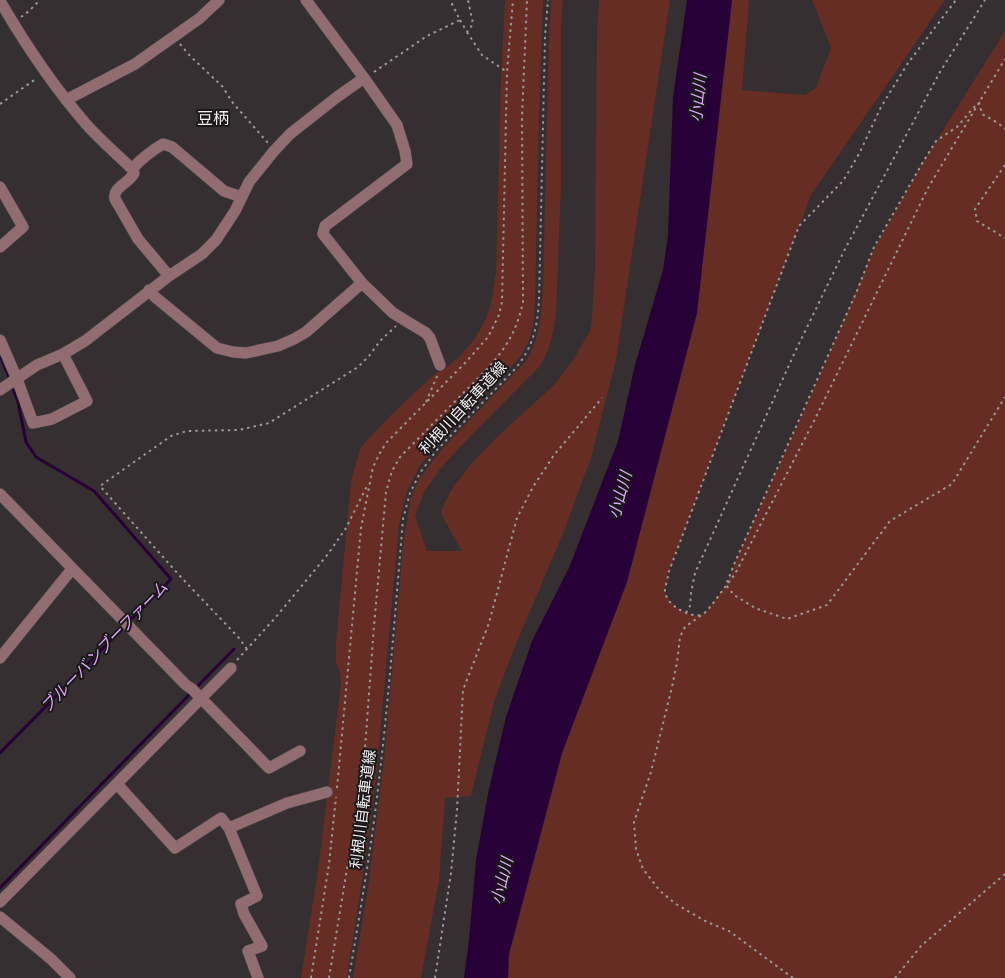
<svg xmlns="http://www.w3.org/2000/svg" width="1005" height="978" font-family="Roboto,'Noto Sans JP',sans-serif">
<style>
.green{fill:#652d24}
.water{fill:#280038}
.lines{fill:none;stroke-linecap:round;stroke-linejoin:round}
.stream{stroke:#280038;stroke-width:3}
.minor-casing{stroke:#504a4c;stroke-width:12}
.path{stroke:#9d989a;stroke-width:2;stroke-dasharray:2.5 4;stroke-linecap:butt}
.minor{stroke:#916d71;stroke-width:11}
.labels{text-anchor:middle;dominant-baseline:central;stroke-width:4;stroke-linejoin:round;paint-order:stroke}
.street-label{font-size:15px;fill:#f4f0f2;stroke:#1b1819}
.water-label{font-size:16px;font-style:italic;fill:#dea5fd;stroke:#1b1819}
.neighbourhood-label{font-size:16px;fill:#f4f0f2;stroke:#1b1819}
</style>
<rect width="100%" height="100%" fill="#352f31"/>
<path class="green" d="M505,0H543L539,121L535,303L533,325L530,338L521,356L514,364L432,451L419,467L406,494L399,525L377,769L368,841L347,978H301L318,870L341,684L340,673L336,663V643L351,481L361,447L391,415L437,372C441,370 444,370 447,367C468,352 484,328 491,304C493,294 494,283 496,273L501,76Z
M551,0H563L561,24V184L556,315C553,334 550,352 538,368L457,450L441,468L424,492L415,516L427,551H462L441,514L443,506L453,487L473,462L495,439L555,384L573,360L590,331L592,317L595,270L597,30L599,0H670L616,360L591,458L562,536L513,651L494,702L471,796L445,798L439,880L421,978H353L368,887L384,760L403,546L409,507L413,492L420,478L432,461L445,446L525,362C541,339 541,313 543,286L549,32Z
M732,0H749L742,90L805,95L816,88L831,48L812,0H945L811,195L668,574L665,592L671,602L679,609L686,613L696,616L701,615L707,611L726,585L735,562L824,366L873,251L923,162L1005,31V978H508L509,954L562,753L627,582L697,313Z"/>
<path class="water" d="M687,0H732L697,313L627,582L562,753L509,954L508,978H464L469,940L476,860L489,789L506,717L532,641L569,568L618,441L635,365L663,270L668,235L673,97Z"/>
<g class="lines">
<path class="stream" d="M0,355L10,380
M0,753L171,579L94,491L36,457L26,442L18,402L12,386
M0,888L234,649"/>
<defs>
<path id="minor" d="M306,0L364,78L397,125L405,151L407,164L325,226L323,234L362,283L393,313L426,333L430,338L440,365
M0,1C25,44 53,86 86,124C100,140 117,154 132,169L134,173C130,183 112,187 115,199L138,239L169,276
M66,100L135,64L200,18L219,0
M132,169C141,159 151,151 163,144L172,147L224,191L242,197
M0,187L23,227L0,247
M149,290L155,297L217,348L233,352L246,353L278,346L294,339L306,332L362,283
M0,340L17,379L33,423L52,419L87,401L63,354
M0,390L37,365L63,354L85,341L169,276L202,254L216,240L235,211L249,182L274,151L290,134L337,97L364,78
M0,494L186,685L192,689L269,768L300,751
M0,658L72,569
M117,784L175,848L221,818L229,828L257,896L241,904L244,914L262,946L248,951L258,978
M229,828L287,803L327,792
M0,902L231,668
M0,917L51,959L70,978"/>
</defs>
<use href="#minor" class="minor-casing"/>
<path class="path" d="M21,17L29,11L40,0
M460,20L467,32L473,24L468,0
M467,32L482,55L507,72
M180,44L190,56L222,86L233,103L268,143
M374,72L427,36L460,20L450,0
M979,102L982,114L998,123L1005,129
M0,104L37,78
M975,106L957,127L936,141L923,162L874,247L857,291L735,562L726,585L734,595L755,608L787,619L827,605L890,521L952,484L1005,397
M1005,165L975,209L977,221L1005,238
M426,402L438,374
M686,613L690,606L691,593L695,573L795,352L844,251L940,72L985,0
M700,615C688,617 666,605 665,591C665,586 668,579 668,574L799,226L843,181L859,154L881,107L908,63L956,0
M247,649L239,638L179,575L100,486L171,436L187,431L239,430L269,423L358,367L369,356L380,341L396,326
M237,660L276,617L328,554L346,528L368,484
M337,788L361,528L373,467L381,451L387,442L466,362L488,337L499,315L502,302L507,72L513,0
M311,978L329,864L336,797
M329,978L355,820L362,789L374,626L386,492L392,471L400,457L488,368C507,347 517,330 523,302L522,116L527,0
M349,978C358,923 368,868 375,813C387,720 394,626 402,532L403,519L410,493L420,473L436,451L515,369C533,347 537,329 539,301L545,37L548,0
M435,978L451,873L457,810L463,690L489,623L517,518L533,487L554,455L602,398
M793,978L729,931L705,921L676,904L660,891L643,869L636,849L634,822L651,772L672,687L677,663L680,637L685,627L707,611L735,574L814,421L928,188L1005,59
M895,978L921,946L1005,874"/>
<use href="#minor" class="minor"/>
</g>
<g class="labels">
<g class="street-label">
<text transform="translate(463 408) rotate(-47)">利根川自転車道線</text>
<text transform="translate(363 809) rotate(-83)">利根川自転車道線</text>
</g>
<g class="water-label">
<text transform="translate(698 98) rotate(-84)">小山川</text>
<text transform="translate(620 495) rotate(-75)">小山川</text>
<text transform="translate(104 647) rotate(-46)">ブルーバンブーファーム</text>
<text transform="translate(502 881) rotate(-77)">小山川</text>
</g>
<g class="neighbourhood-label">
<text x="213" y="118">豆柄</text>
</g>
</g>
</svg>
